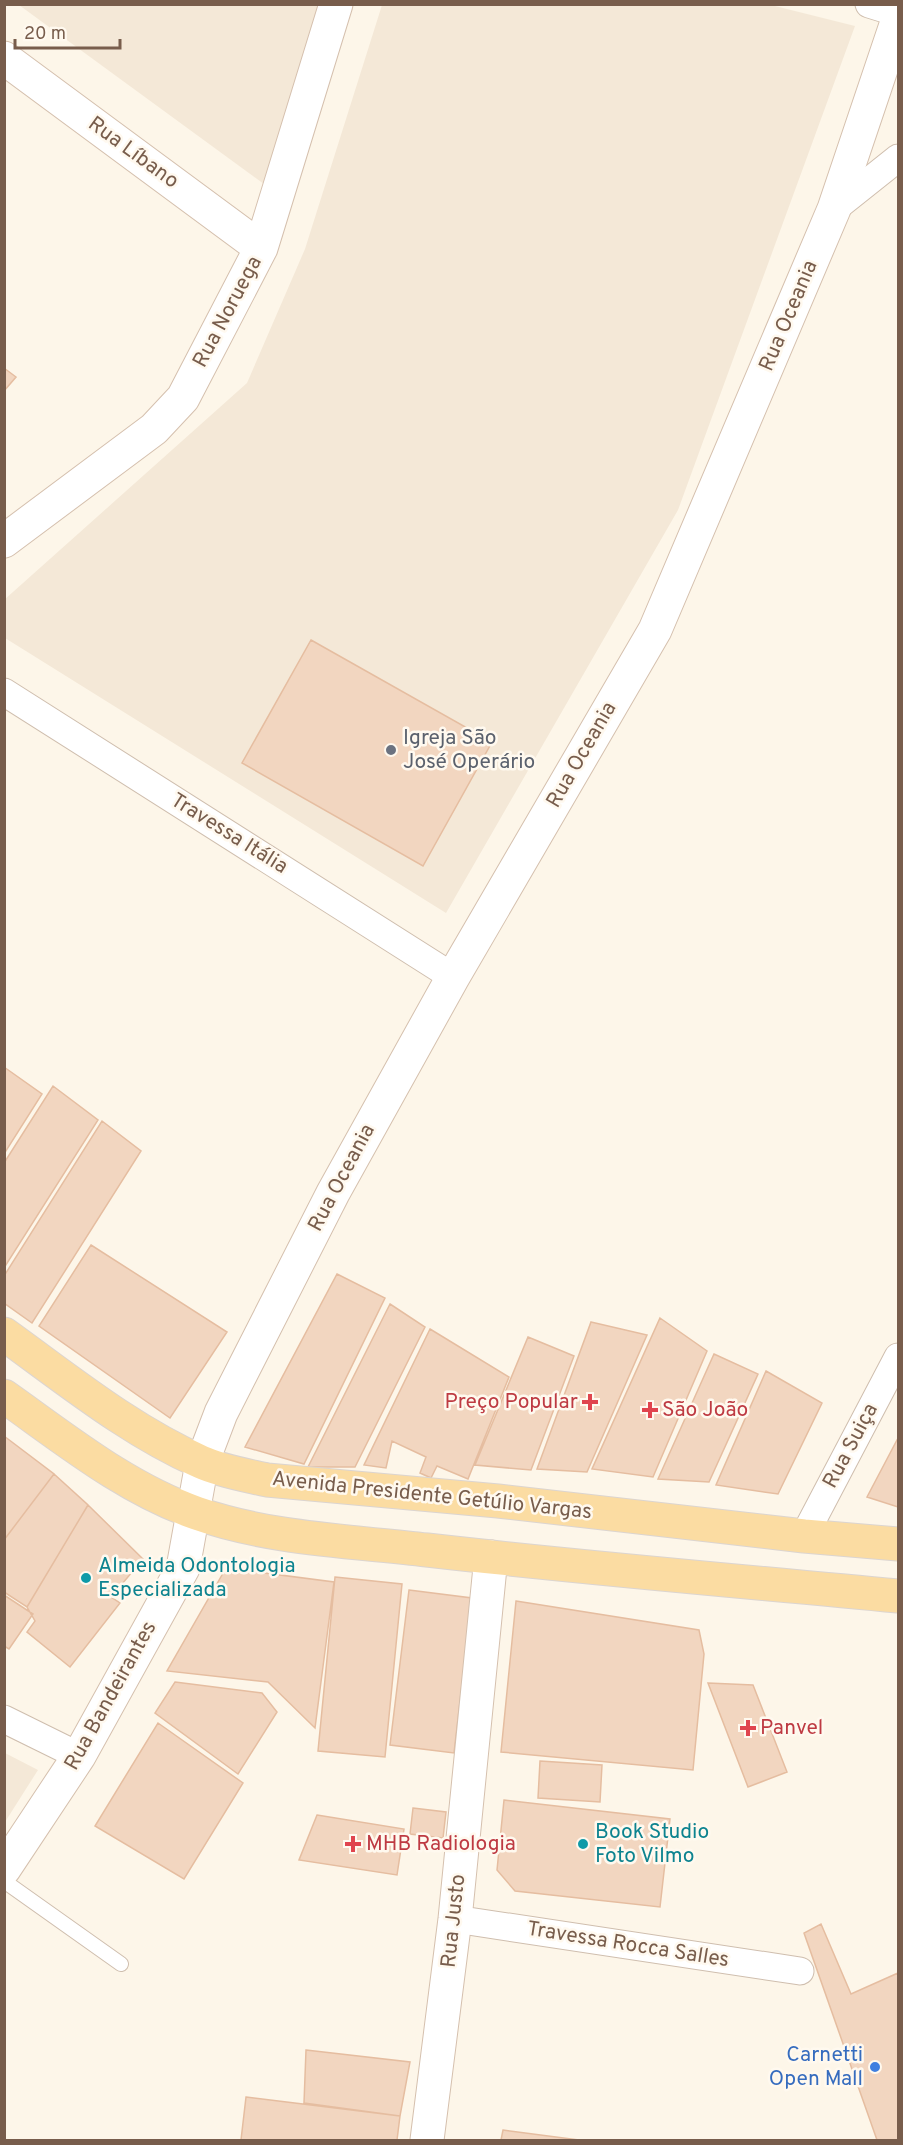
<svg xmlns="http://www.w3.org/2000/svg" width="903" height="2145" font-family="Overpass,sans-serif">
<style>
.residential{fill:#f4e8d7}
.building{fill:#f2d6c0;stroke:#e5bda0;stroke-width:1.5}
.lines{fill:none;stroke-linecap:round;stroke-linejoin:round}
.lane-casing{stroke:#cfbeae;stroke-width:16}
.street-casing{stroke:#cfbeae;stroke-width:29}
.secondary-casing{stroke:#d5c0ae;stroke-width:35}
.primary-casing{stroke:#dcd5d0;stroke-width:35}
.lane{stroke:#fff;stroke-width:14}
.street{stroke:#fff;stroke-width:27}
.secondary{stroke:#fff;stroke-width:33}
.primary{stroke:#fbdca2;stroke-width:33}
.worship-dot{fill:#6b7280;stroke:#fff9ef;stroke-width:2}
.health-dot{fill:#e0444e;stroke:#fff9ef;stroke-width:2}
.culture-dot{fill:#0f9aa8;stroke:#fff9ef;stroke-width:2}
.shop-dot{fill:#3f7fe0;stroke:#fff9ef;stroke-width:2}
.labels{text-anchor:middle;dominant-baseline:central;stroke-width:5;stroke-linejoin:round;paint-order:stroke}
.street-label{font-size:21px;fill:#785d4c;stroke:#fff9ef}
.worship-label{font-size:21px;fill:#5b616d;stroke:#fff9ef;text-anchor:start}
.health-label{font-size:21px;fill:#be3a42;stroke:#fff9ef;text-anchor:start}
.culture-label{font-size:21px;fill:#0d838f;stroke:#fff9ef;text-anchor:start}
.shop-label{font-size:21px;fill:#366cbe;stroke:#fff9ef;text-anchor:end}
</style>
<rect width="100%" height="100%" fill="#fdf6e9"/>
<path class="residential" d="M767,4L855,26L678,510L446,913L5,638L4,600L247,383L305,249L382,5Z
M19,5H321L264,184Z
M5,1753L38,1770L5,1822Z"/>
<path class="building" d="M4,368L16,377L4,391Z
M311,640L492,742L423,866L242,763Z
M4,1067L42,1094L4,1154Z
M53,1086L98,1120L4,1268V1163Z
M102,1121L141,1151L32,1323L4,1303V1276Z
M91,1245L227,1332L170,1418L39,1326Z
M337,1274L385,1298L304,1464L245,1447Z
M390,1304L425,1327L355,1467H308Z
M660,1318L707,1351L653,1477L592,1469Z
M591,1322L647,1335L587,1472L537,1469Z
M430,1329L509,1377L468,1479L437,1466L431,1478L420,1473L426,1457L392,1441L386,1468L364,1465Z
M528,1337L574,1356L531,1470L475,1465Z
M714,1354L758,1374L709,1482L658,1479Z
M766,1371L822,1403L778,1494L716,1485Z
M4,1436L54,1474L4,1540Z
M897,1440L898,1441V1507L867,1497Z
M54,1474L88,1505L27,1607L4,1592V1540Z
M88,1505L143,1559L111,1597L120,1603L70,1667L27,1632L35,1621L27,1607Z
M226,1568L334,1582L315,1728L268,1682L167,1671Z
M335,1577L402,1584L385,1757L318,1751Z
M409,1590L472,1598L454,1753L390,1745Z
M4,1595L33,1614L9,1649L4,1646Z
M516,1601L699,1630L704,1654L693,1770L501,1752Z
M175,1682L262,1693L277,1712L238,1774L155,1713Z
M708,1683L753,1685L787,1772L748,1787Z
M158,1723L243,1783L184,1879L95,1826Z
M540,1761L602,1765L600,1802L538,1798Z
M504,1800L670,1819L660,1907L515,1891L497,1870Z
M413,1808L446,1812L443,1838L410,1834Z
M317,1815L404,1829L397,1875L299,1860Z
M821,1924L851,1994L898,1973V2140H877L804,1933Z
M306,2050L410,2062L400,2116L304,2103Z
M246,2097L400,2116L397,2140H241Z
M503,2130L579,2140H501Z"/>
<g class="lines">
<defs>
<path id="lane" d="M4,1881L121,1964"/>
<path id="street" d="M869,4L898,13
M834,209L898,158
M4,692L453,977
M804,1536L898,1357
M4,1719L79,1756
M455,1919L800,1971"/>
<path id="secondary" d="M4,58L261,248
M4,541L154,429L183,398L261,248L336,4
M4,1869L79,1756L183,1568L202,1463L221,1413L333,1193L453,977L655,630L834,209L898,19
M427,2140L455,1919L491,1557"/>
<path id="primary" d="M4,1334C68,1380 129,1430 201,1462C221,1471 245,1475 267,1480L498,1501L804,1536L898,1544
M4,1396C65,1439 125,1488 196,1513C270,1539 350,1541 427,1550C584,1568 741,1581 898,1596"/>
</defs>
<use href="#lane" class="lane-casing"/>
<use href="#street" class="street-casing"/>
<use href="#secondary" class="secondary-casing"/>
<use href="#primary" class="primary-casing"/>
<use href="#lane" class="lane"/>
<use href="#street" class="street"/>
<use href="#secondary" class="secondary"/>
<use href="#primary" class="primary"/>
</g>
<circle class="worship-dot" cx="391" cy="750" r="6"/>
<g class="health-dot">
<path d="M587 1393h6v6h6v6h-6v6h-6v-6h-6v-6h6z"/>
<path d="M647 1401h6v6h6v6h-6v6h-6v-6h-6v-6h6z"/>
<path d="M745 1719h6v6h6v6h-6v6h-6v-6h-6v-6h6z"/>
<path d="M350 1835h6v6h6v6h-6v6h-6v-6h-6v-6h6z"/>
</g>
<g class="culture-dot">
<circle cx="86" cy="1578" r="6"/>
<circle cx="583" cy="1844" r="6"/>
</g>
<circle class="shop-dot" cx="875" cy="2067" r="6"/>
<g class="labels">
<g class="street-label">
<text transform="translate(133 153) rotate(36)">Rua Líbano</text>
<text transform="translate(228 312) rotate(-62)">Rua Noruega</text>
<text transform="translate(789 316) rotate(-67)">Rua Oceania</text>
<text transform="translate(582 755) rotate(-60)">Rua Oceania</text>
<text transform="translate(229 834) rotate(32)">Travessa Itália</text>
<text transform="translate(342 1178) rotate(-62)">Rua Oceania</text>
<text transform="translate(851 1446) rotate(-62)">Rua Suiça</text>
<text transform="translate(432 1496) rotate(6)">Avenida Presidente Getúlio Vargas</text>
<text transform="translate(111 1696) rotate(-61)">Rua Bandeirantes</text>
<text transform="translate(454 1921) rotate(-84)">Rua Justo</text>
<text transform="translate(628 1945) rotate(9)">Travessa Rocca Salles</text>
</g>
<g class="worship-label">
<text x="403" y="738">Igreja São<tspan x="403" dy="24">José Operário</tspan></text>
</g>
<g class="health-label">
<text x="578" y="1402" text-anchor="end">Preço Popular</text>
<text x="662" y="1410">São João</text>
<text x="760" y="1728">Panvel</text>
<text x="366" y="1844">MHB Radiologia</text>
</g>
<g class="culture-label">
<text x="98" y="1566">Almeida Odontologia<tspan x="98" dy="24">Especializada</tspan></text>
<text x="595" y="1832">Book Studio<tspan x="595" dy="24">Foto Vilmo</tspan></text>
</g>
<g class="shop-label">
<text x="863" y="2055">Carnetti<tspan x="863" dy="24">Open Mall</tspan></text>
</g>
</g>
<rect width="903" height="2145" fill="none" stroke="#785d4c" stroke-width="12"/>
<path d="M15 39v9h105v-9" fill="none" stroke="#785d4c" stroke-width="3"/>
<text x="24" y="39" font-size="18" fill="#785d4c" stroke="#fff9ef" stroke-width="4.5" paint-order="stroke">20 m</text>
</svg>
